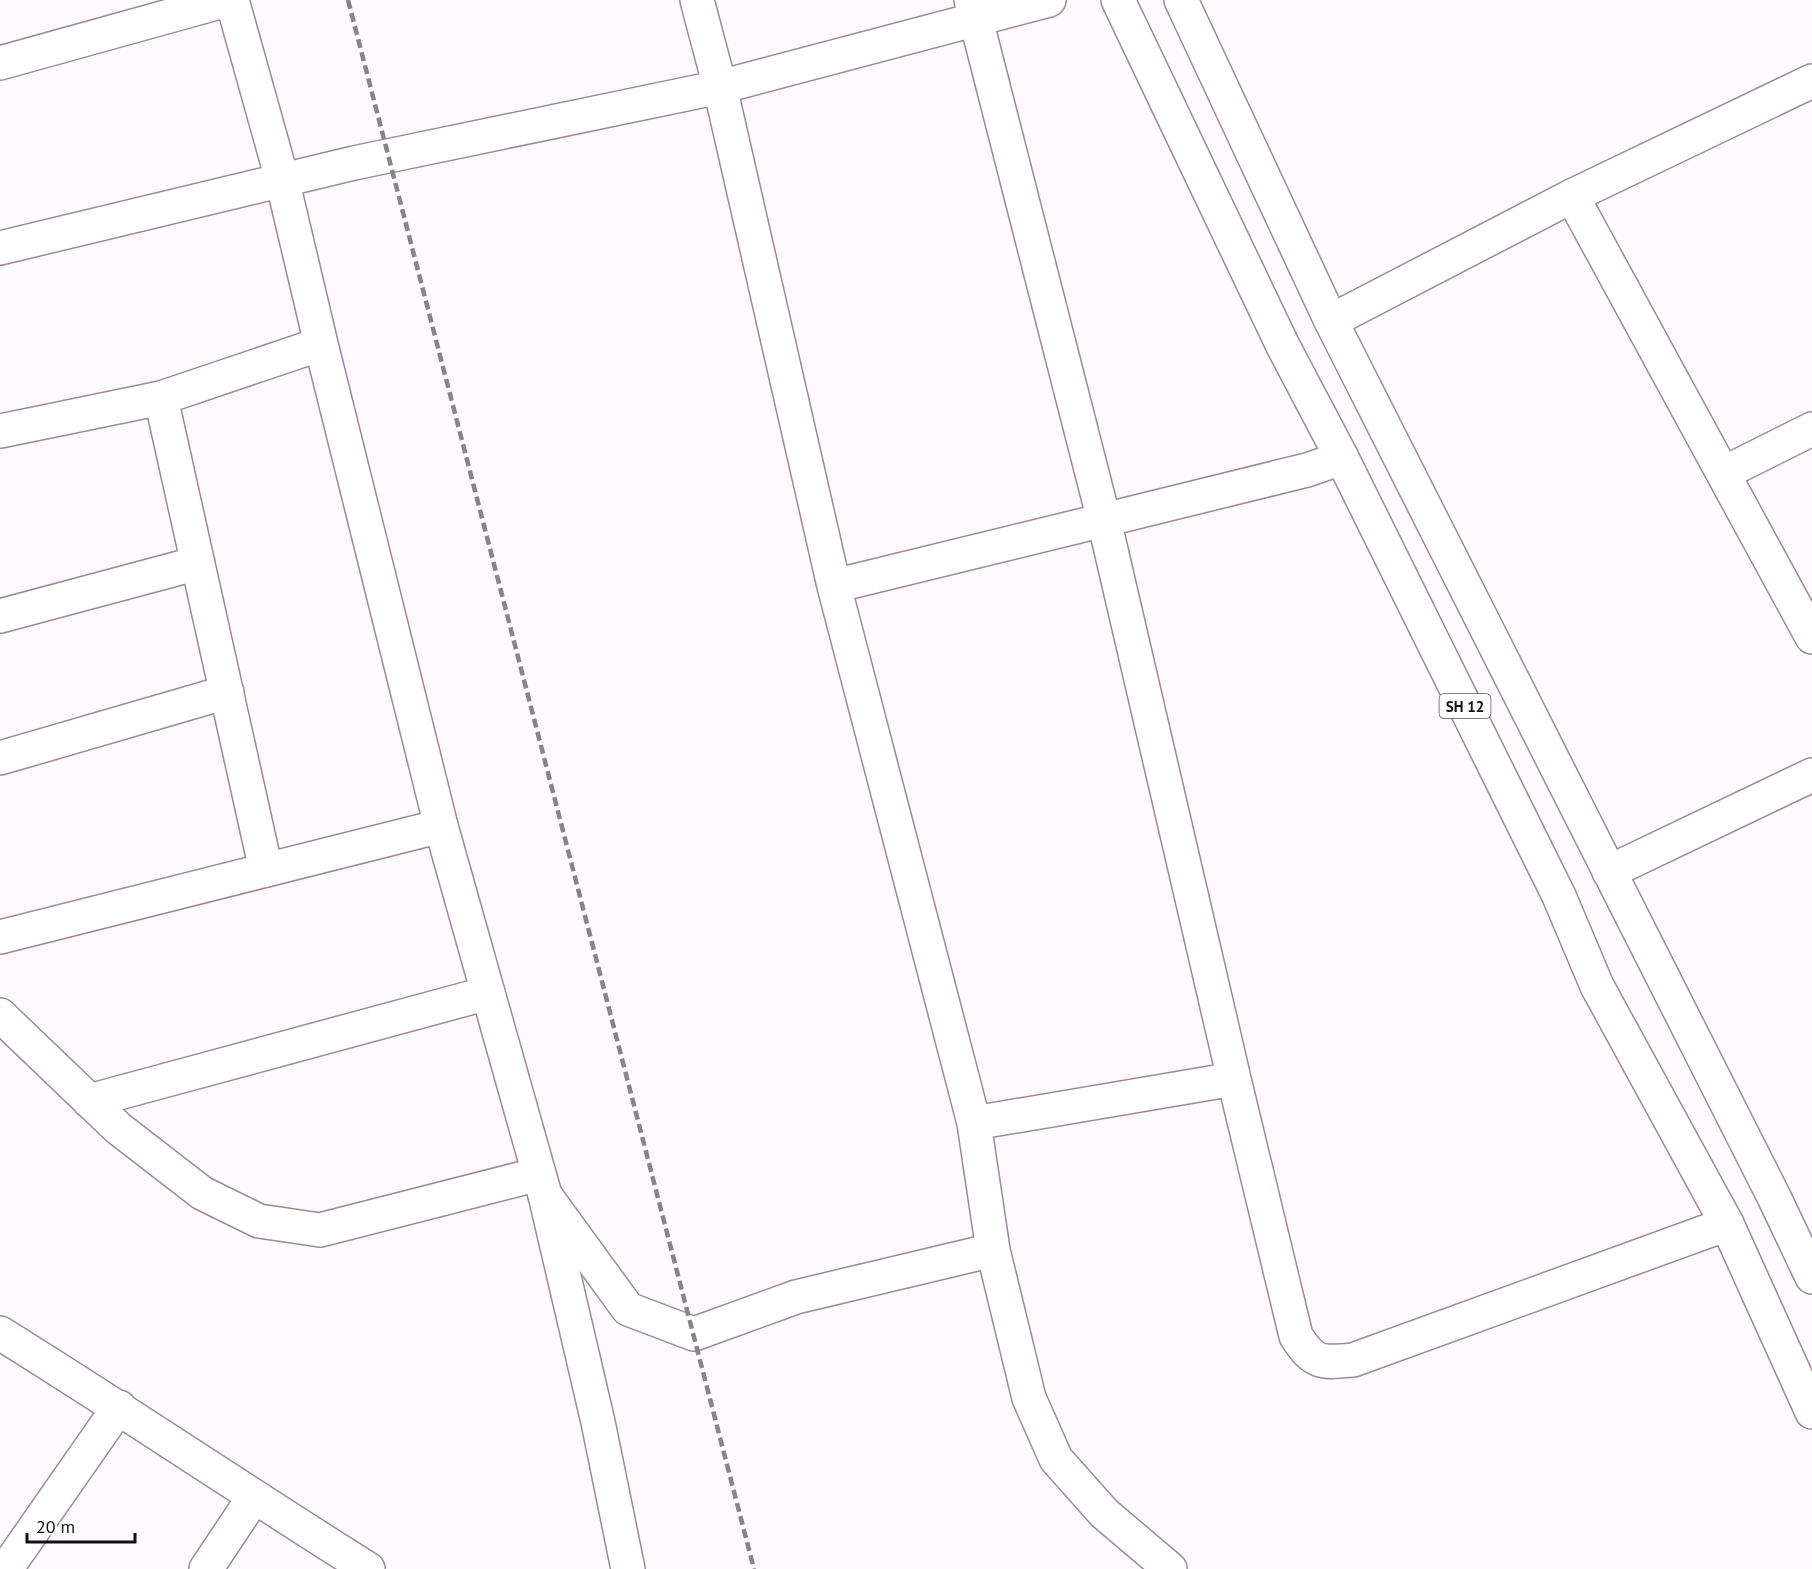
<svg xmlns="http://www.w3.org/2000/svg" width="1812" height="1569" font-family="'PT Sans',sans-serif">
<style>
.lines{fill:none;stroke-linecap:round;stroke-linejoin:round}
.street-casing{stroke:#9d889c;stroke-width:36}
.secondary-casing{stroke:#9d889c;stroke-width:36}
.primary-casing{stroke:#9d889c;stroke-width:36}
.street{stroke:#fff;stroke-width:33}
.secondary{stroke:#fff;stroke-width:33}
.primary{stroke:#fff;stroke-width:33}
.rail{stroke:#898388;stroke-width:4.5;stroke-dasharray:9 4.5;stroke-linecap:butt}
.labels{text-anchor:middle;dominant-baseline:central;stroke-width:6;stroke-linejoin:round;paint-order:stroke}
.shield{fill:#fff;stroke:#5b565b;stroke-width:1.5}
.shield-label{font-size:15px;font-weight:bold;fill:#150e15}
</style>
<rect width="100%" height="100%" fill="#fef9fd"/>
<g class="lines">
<defs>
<path id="street" d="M232,0L282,179L321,344L441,826
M697,0L720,87L834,586L974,1123L993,1250
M971,0L1104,520L1234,1079L1296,1336C1314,1364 1321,1363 1353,1360L1727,1224
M0,63L227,0
M1572,196L1812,637
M0,248L354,163L720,87L1049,0
M1331,321L1572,196L1812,81
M161,398L266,870
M0,431L161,398L321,344
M1724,473L1812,429
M834,586L1104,520L1307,470L1342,458
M0,616L198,563
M0,758L227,692
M1609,872L1812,775
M0,1015L118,1128L202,1193L259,1221L320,1230L539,1174
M89,1101L488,993
M974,1123L1234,1079
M545,1195L628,1309L694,1334L796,1297L993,1250L1029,1398L1056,1459L1104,1513L1170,1569
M0,1333C124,1410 245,1492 368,1569
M6,1569L119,1407
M206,1569L254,1497"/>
<path id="secondary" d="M0,937L441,826L545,1195L598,1422L628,1569"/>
<path id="primary" d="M1118,0L1283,346L1342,458L1559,896L1597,986L1727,1224L1812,1412
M1181,0L1331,321L1774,1197L1812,1277"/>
</defs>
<use href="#street" class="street-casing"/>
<use href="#secondary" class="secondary-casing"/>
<use href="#primary" class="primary-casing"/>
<use href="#street" class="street"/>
<use href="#secondary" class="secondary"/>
<use href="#primary" class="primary"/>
<path class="rail" d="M348,0L754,1569"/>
</g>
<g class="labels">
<rect class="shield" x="1439.5" y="694" width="51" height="24" rx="4.5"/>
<g class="shield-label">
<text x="1465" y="706">SH 12</text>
</g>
</g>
<path d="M27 1533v9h108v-9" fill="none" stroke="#150e15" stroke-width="3"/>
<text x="36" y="1533" font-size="18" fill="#150e15" stroke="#ffffff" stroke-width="4.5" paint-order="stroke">20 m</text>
</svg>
